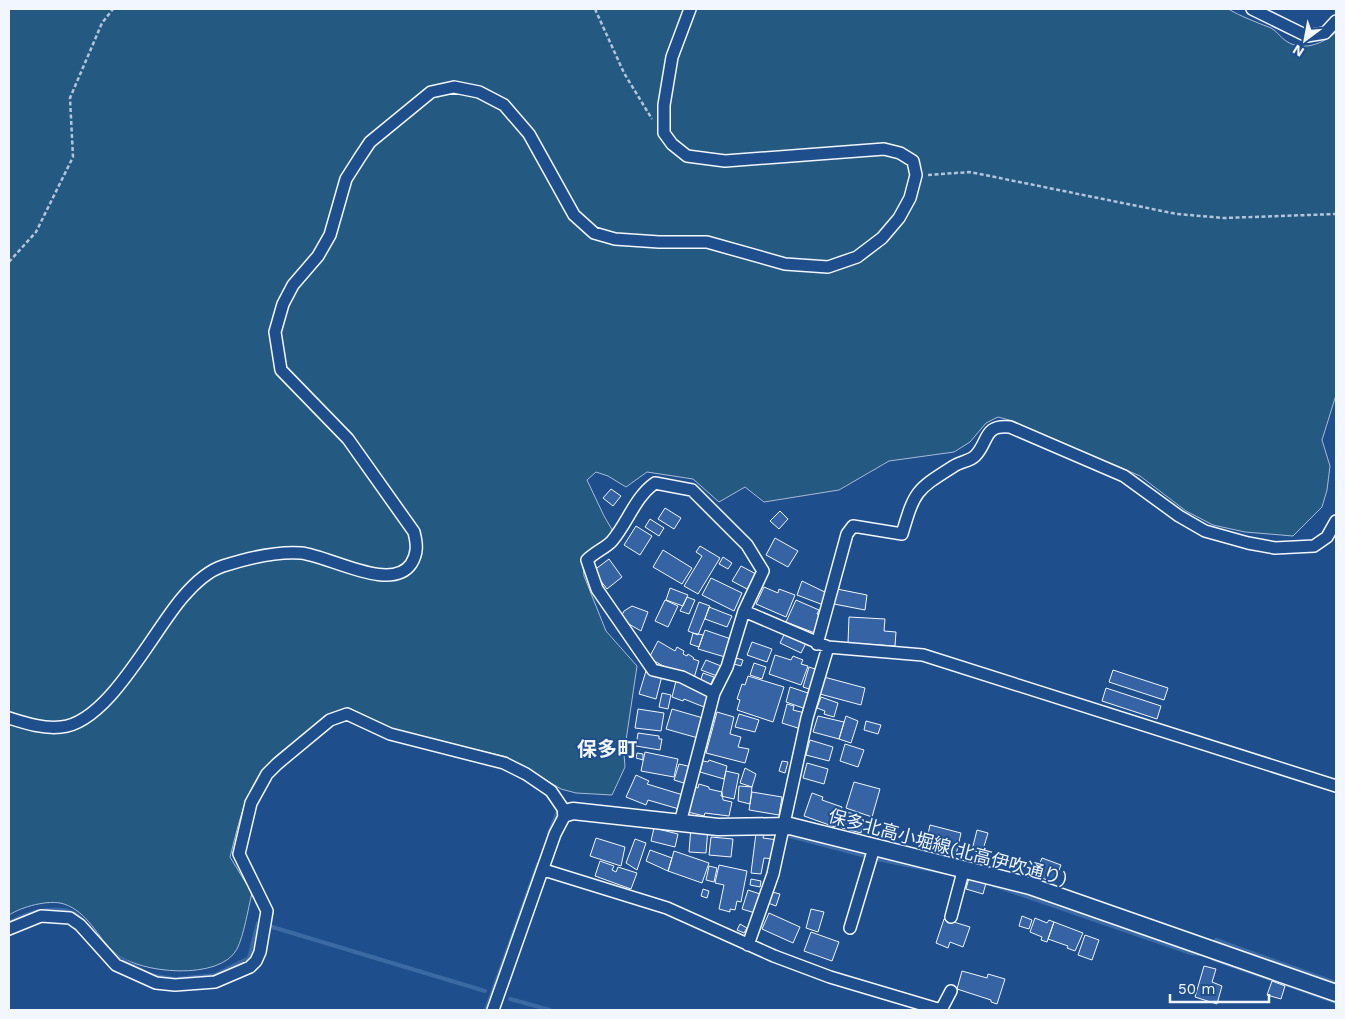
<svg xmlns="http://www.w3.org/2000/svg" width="1345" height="1019" font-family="'Work Sans','Noto Sans JP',sans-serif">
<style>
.green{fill:#245a82;stroke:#a8bbd7}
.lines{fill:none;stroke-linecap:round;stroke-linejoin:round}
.stream{stroke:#3b69a3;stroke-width:4}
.building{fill:#3563a3;stroke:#f2f6ff}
.street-casing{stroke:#f2f6ff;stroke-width:14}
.secondary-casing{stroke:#f2f6ff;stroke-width:19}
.path{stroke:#b3c4dc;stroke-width:2.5;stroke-dasharray:4 2.5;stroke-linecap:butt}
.street{stroke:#1f4e8c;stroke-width:11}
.secondary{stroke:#1f4e8c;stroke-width:16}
.labels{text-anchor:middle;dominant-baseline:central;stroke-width:4;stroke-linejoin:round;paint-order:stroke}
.street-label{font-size:18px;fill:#f2f6ff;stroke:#1f4e8c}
.quarter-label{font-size:20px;font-weight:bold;fill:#f2f6ff;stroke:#1f4e8c}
</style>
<rect width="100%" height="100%" fill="#1f4e8c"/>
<path class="green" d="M9,9H1228C1242,17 1256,22 1271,28C1277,31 1280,37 1286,41C1302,52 1323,44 1336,32V395L1322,440L1330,466L1327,490L1322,507L1293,536L1245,532L1213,525L1186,511L1140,476L1013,421L998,417L986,423L970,442L954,452L889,461L839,490L764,502L745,487L719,502L693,479L647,472L626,487L608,476L596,472L587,480L604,516L614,533L582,556L584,576L606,631L637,666L624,754L625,767L612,795L576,793L561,789L507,757L391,729L349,708C330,714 316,725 300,737C291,745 281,751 273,759C246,784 239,823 230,857L252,893C248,909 244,935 237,949C220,981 140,974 115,953C97,937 88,912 64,904C49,899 21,907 9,915Z"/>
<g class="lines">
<path class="stream" d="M549,834L557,813L562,810
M786,835L877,859L947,873
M993,885L1191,953L1199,954
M9,923C27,912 68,900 83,921
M269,926L485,991
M1216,940L1336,983
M113,954L141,970
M1213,959L1336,1002
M149,975L175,979L215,975L249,958L258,923H260
M510,999L550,1010
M486,1010L538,864"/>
</g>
<path class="building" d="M611,489L621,496L613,506L603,498Z
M665,508L681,518L674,529L658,519Z
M780,511L788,519L779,529L770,521Z
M650,519L664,528L659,536L645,527Z
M636,526L652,536L640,555L624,545Z
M775,538L798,551L788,567L766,555Z
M700,546L720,558L698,594L684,586L702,556L696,552Z
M663,550L692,568L682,584L653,567Z
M723,557L732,563L728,569L719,564Z
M609,559L622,577L607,589L593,571Z
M741,566L756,574L747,589L732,581Z
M711,578L742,593L734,611L702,595Z
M802,581L829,594L826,606L797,595Z
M764,587L778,593L779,589L795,595L786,617L756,604Z
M670,588L688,595L683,606L666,600Z
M837,589L867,595L865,610L834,604Z
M687,597L695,600L689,614L680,611Z
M665,600L678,606L668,627L655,621Z
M796,600L819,610L817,614L822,617L815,633L786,622Z
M699,602L710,606L698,635L688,631Z
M632,606L648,612L641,631L620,619L624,611Z
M709,607L732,616L727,627L705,619Z
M849,617L885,619L884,631L896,632L895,646L848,643Z
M705,630L731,639L725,657L698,649Z
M693,633L703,635L699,647L690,644Z
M785,633L806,643L801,653L780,643Z
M658,641L675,651L677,647L684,651L683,654L687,656L688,654L694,658L693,659L699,661L694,678L683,673L685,671L681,673L674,672L649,658Z
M752,642L772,649L767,662L747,655Z
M775,655L791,660L793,656L803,660L801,664L808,666L801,685L769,674Z
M736,658L743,660L741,666L734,664Z
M706,660L721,666L717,676L701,670Z
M754,663L766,667L762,679L750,675Z
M809,667L818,670L812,690L803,687Z
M1113,670L1168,688L1164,700L1109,682Z
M646,671L662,676L656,699L639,694Z
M703,673L714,677L710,686L700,682Z
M748,676L784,687L773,722L737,710L740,700L737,699L742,684L745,685Z
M824,677L865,688L861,705L820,694Z
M676,681L709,694L704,707L684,699L683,701L672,697Z
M790,687L811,694L806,709L786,702Z
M1106,688L1161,706L1157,719L1102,701Z
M662,693L671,695L668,709L659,707Z
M821,697L838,703L834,717L824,714L825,711L817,708Z
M787,704L794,706L793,710L805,713L801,729L782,723Z
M638,709L664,713L661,731L635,728Z
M672,709L703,718L698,738L666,729Z
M717,712L734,717L730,734L741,737L738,747L749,749L745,763L706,753Z
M739,714L759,720L755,732L735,727Z
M818,716L844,722L839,739L813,732Z
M846,716L858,721L851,743L839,739Z
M866,721L881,725L878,734L864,730Z
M638,733L659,736V739H662L660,750L636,746Z
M810,740L833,747L829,761L806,755Z
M845,744L864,750L858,767L840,761Z
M645,752L678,759L674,777L641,771Z
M637,753L643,754V760L636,758Z
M709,760L727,766L724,779L700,772L703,761L708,762Z
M782,761L788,762L785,773L779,771Z
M807,763L828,769L824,784L803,778Z
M679,764L692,767L687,784L674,780Z
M745,768L756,774L752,787L740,783Z
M726,771L739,774L734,799L721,796Z
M636,775L649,781L647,784L683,795L679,809L648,800L646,805L626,797Z
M854,782L880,789L872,817L846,808Z
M699,784L709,787V789L722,792L723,800L732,802L729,816L705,813L704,816L688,812L695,787L698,788Z
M739,786L752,787L750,804L738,801Z
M752,792L782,797L779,815L749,810Z
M812,793L823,797L822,800L842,807L835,827L804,816Z
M846,812L854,814L853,818L864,820L861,833L842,828Z
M930,825L961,833L956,855L925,848Z
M691,827L708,828L706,853L689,852Z
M654,828L678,834L675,847L651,841Z
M977,830L988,833L982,853L972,850Z
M756,833L764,834L763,838L778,840L774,859L764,858L761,874L751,873Z
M711,837L733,839L731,857L709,855Z
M596,838L625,847L621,866L590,856Z
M635,839L646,843L637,870L626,863Z
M650,850L672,858L668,871L646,861Z
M674,851L709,863L702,883L668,871Z
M1042,858L1061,865L1054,883L1035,875Z
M600,861L614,866L612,870L616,872L618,867L637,873L631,889L595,876Z
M719,865L747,871L741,902L737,901L735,910L730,909V912L719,909L724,885L715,883Z
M709,866L717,868L714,882L706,880Z
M969,878L986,883L983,894L966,889Z
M751,879L761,881L760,887L750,885Z
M703,889L709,891L707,898L701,896Z
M748,890L760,894L755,913L742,909Z
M772,892L780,894L776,906L768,903Z
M811,909L824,912L818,932L806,928Z
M769,913L800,927L793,943L762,929Z
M1022,916L1032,920L1029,929L1019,926Z
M1035,918L1047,923L1049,920L1054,922L1047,942L1041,940L1042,937L1030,932Z
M944,919L970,927L963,947L950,942L948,948L936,943Z
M1054,922L1083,933L1075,951L1067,948L1068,946L1048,939Z
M740,924L747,928L744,933L737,930Z
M811,932L839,942L832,961L804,951Z
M1085,935L1099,940L1092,960L1078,955Z
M1204,966L1216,969L1212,982L1222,986L1217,1004L1195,997Z
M962,971L987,978L988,974L1005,979L997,1004L991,1002V1000L957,989Z
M1272,981L1285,986L1281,999L1267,995Z"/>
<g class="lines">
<defs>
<path id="street" d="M1252,9L1307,36L1325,33L1336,21
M817,644L847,534L853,526L902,534C915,490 916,490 954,466C960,462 970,461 975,456C989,442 983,424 1010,427L1124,476L1179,516L1205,531L1248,543L1275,548L1314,546L1327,537L1336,521
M714,693L682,677L653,670L597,589L587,560C595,552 607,547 612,541C628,522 635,497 655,483L692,490L747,545L763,571L744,611
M9,718C25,723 43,729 61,727C108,723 152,633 182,598C193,585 207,571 223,566C248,558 275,551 301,553C330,556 391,593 411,564C418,553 417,544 414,532L348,439L281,370L275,332L283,304L293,285L318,256L330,235L346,179L360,157L370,142L431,92L454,87L479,92L504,105L529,134L574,215L594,233L615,239L659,242H707L785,264L828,267L857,257L882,238L899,218L910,198L916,175L913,161L900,153L884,149L725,161L687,156L672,144L664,133V105L672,57L690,9
M680,823L714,693L727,667L744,611L828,647L923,655L1336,786
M544,870L667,908L774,956L830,977L941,1010L951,991
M951,917L964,868
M850,928L874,848
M9,929L41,916L70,918L80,925L116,965L156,983L175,985L215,982L250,967L256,961L260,952L267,911L239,854L251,803L267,774L277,764L330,720L347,714L390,734L504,763L526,774L551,791L566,813L555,834L493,1010
M748,945L773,874L807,718L828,647"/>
<path id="secondary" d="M566,813L573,811L718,827L790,826L1030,886L1336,993"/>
</defs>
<use href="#street" class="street-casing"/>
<use href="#secondary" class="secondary-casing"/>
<path class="path" d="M595,9L624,73L652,119
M928,175L970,172L1177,214L1224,218L1336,214
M9,262L36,232L73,157L70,98L102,23L113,9"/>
<use href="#street" class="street"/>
<use href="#secondary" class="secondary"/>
</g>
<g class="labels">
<g class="street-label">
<text transform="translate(948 847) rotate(15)">保多北高小堀線(北高伊吹通り)</text>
</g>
<g class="quarter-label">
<text x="607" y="749">保多町</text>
</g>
</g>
<rect width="1345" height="1019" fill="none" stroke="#f2f6ff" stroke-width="20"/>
<g transform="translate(1305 40) rotate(212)" stroke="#1f4e8c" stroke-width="4" paint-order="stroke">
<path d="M0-4L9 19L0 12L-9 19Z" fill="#f2f6ff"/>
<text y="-8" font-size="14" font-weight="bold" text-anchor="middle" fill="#f2f6ff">N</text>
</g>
<path d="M1170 994v8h99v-8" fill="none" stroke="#f2f6ff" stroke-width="2.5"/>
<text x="1178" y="994" font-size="15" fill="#f2f6ff" stroke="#1f4e8c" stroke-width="4" paint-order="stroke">50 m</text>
</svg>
